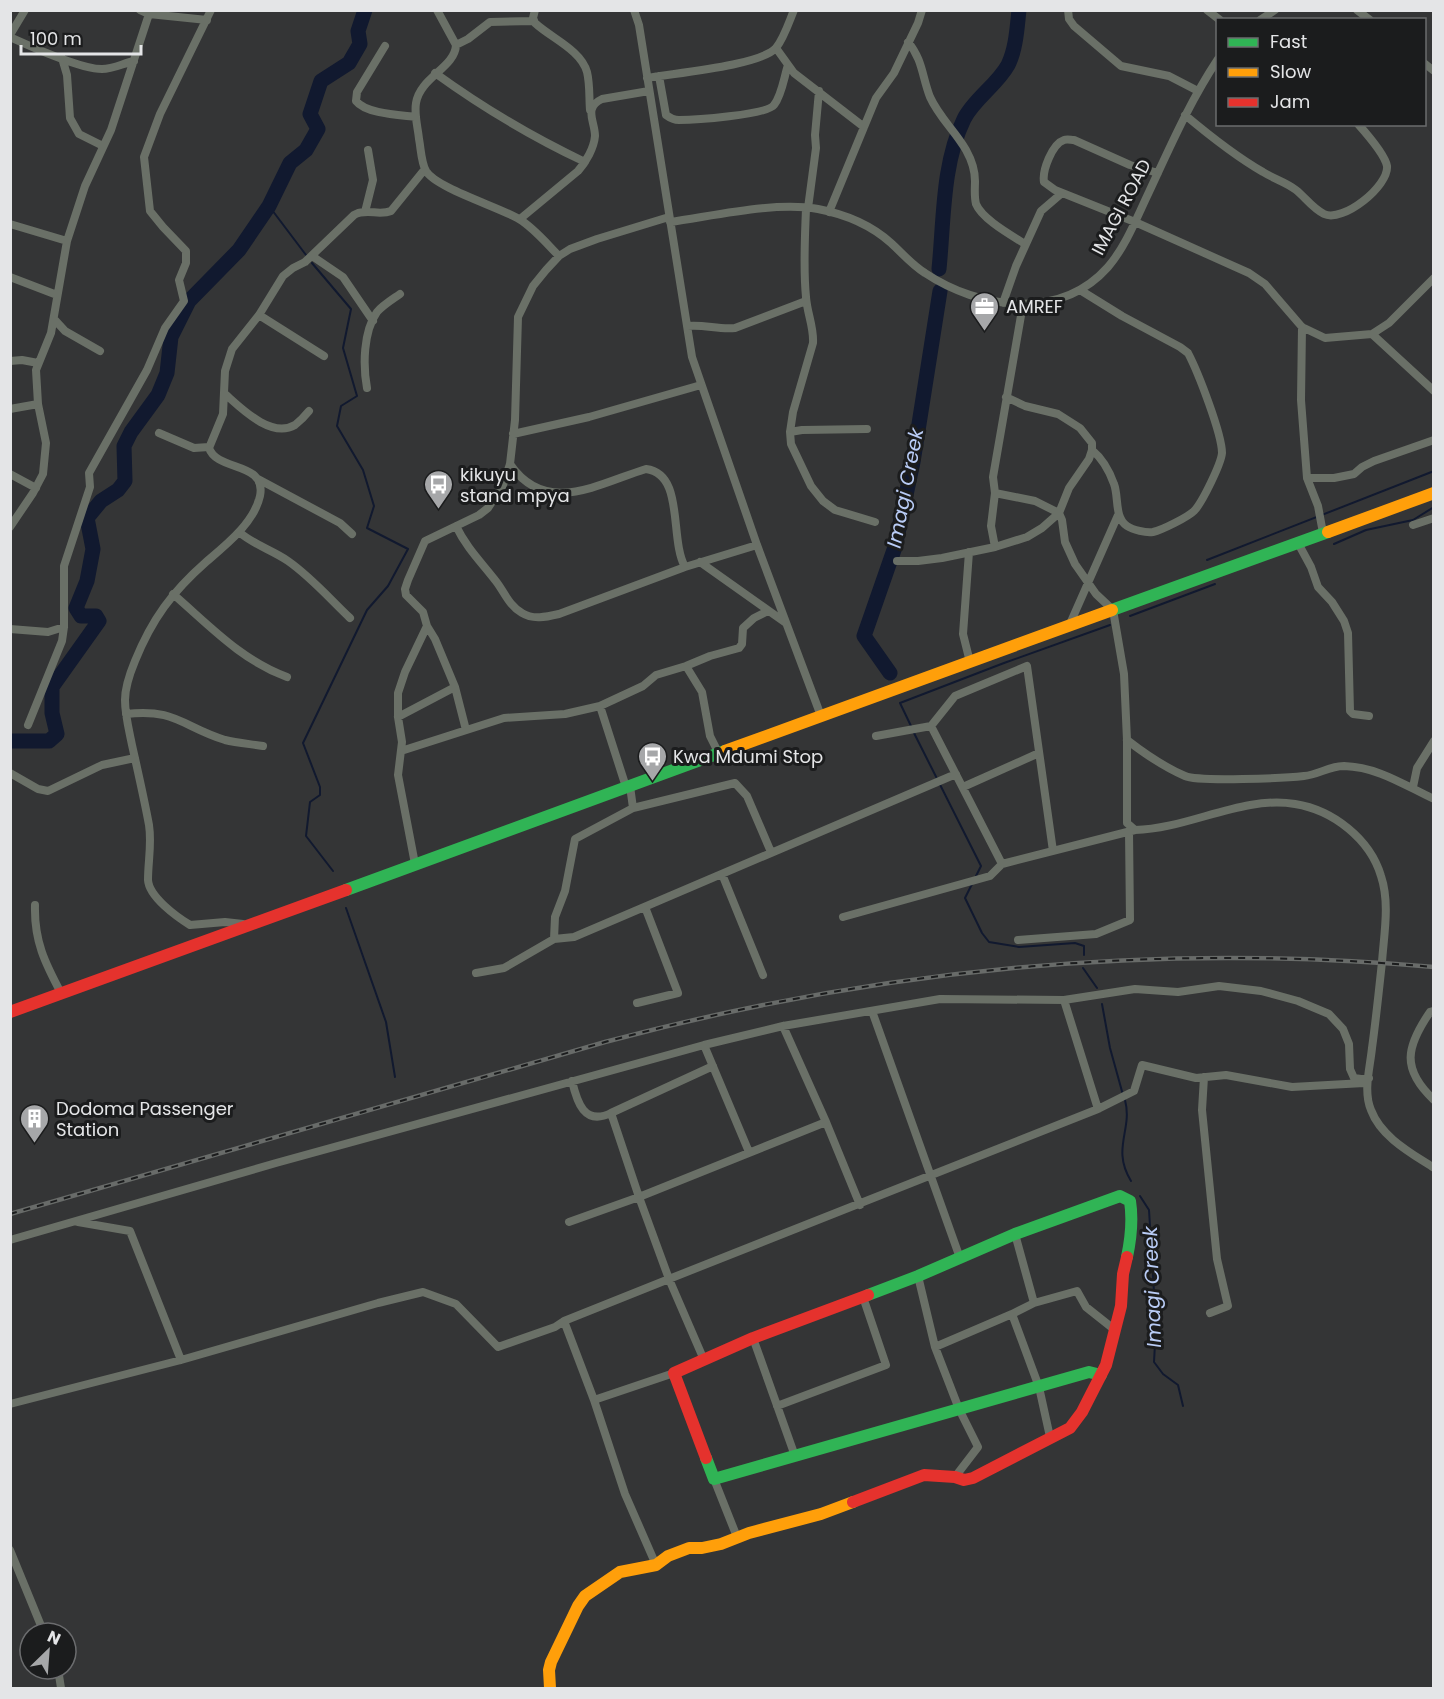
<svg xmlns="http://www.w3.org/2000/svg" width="1444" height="1699" font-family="Poppins,sans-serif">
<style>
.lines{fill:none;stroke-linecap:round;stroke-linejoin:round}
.stream{stroke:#11192f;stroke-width:2}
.river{stroke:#11192f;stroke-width:15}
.street{stroke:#6a7067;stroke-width:8}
.fast{stroke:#30b455;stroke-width:12}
.slow{stroke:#ff9f0a;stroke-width:12}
.jam{stroke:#e5322d;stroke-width:12}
.rail-casing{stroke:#686b69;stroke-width:4.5}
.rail{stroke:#1b1c1d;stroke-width:2;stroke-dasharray:7;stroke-linecap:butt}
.labels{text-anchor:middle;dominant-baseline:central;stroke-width:6;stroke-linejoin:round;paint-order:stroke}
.street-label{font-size:18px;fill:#e4e5e7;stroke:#1b1c1d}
.poi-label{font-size:18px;fill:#e4e5e7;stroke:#1b1c1d;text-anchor:start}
.water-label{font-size:20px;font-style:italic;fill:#b9ccf6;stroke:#1b1c1d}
</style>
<rect width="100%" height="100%" fill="#343536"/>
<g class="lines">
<path class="stream" d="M269,206L306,255
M312,263L351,309L343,348L357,396L341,406L337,426L363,470L374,506L367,528L408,549L388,586L367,610L303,743L320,787V795L310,802L306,836L333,871
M1334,544L1366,530L1413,520L1434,507
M1207,560L1434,471
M1130,616L1215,584
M911,726L900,703L1004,663L1110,625
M913,731L981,866L976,876
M972,884L965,898L982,933L989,942L1019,947L1075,943L1084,946V955
M346,908L386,1022L395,1077
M1083,968L1097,988
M1102,1004L1110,1048L1123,1095
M1125,1100C1133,1130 1111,1148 1131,1181
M1140,1196L1149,1210L1156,1325L1154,1362L1163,1374L1178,1385L1183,1406"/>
<path class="river" d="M939,269C944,220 942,164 964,119C974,99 997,85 1008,65C1016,49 1017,28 1019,10
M890,673L864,636L895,547L913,462L940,291
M10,741H49L57,734L52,713V687L99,621L96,616H81L76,608L87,581L93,549L87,518L101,501L118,490L125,481L124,446L131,432L158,395L167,373L171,337L189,301L239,250L269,206L290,163L306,150L318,129L310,114L321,81L349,63L360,44L358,31L365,10"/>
<path class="street" d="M140,10L149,14L207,20
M437,10L456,45C455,68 420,77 416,103C414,115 418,128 419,139C421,149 421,162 426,171C436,188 499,207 519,219C534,228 547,244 559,256
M535,10L533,18L535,23C551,38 581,50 587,72C590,84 589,98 590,110
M634,10L639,25L692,357L757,545L821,716
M1068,10L1069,19L1074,26L1121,66L1169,76L1198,91
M1207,10L1220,20
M1357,10L1370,20
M1260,20L1275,10
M10,35L25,10
M10,37C32,47 80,69 102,69C113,69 124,63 134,61
M908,42C923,60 922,77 930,97C939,117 955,131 966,150C971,159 975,171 975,181C975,188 974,196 976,204C982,219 1011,235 1025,244
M456,45L468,39L490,22L534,21
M385,46L357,92L356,101C366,114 401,115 416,117
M776,48L794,73L864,127
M62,58L67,75L70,118L79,134L103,146
M1424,63L1434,71
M435,73C482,107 532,137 585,162
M659,76L666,115C670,118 673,120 679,120C693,120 767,115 774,105C782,95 784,77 788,65
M647,78C674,73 759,66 776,48C784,38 789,22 794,10
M1185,115C1210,136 1235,156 1263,172C1274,179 1286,182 1296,190C1305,197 1312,208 1324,214C1343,223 1389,186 1387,166C1385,155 1366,133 1358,124
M1158,173L1130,165L1074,140C1071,140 1067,139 1064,140C1052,144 1042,171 1044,182L1055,190L1135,222L1249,273L1265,284L1302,327L1325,338L1372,334L1389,323L1434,278
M806,208C805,237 803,267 806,297C807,313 814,327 813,343L793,412L790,432L791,444L811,486L823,501L835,510L875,522
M808,208L816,148L815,135L819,91
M365,212L373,180L368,150
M829,212L876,98L894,73L918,23L922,10
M520,219L578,171C586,162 594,148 595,136C595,121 583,108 602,99L649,91
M670,222C713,216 776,201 818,209C844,214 871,225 891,243C902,253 912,265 925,273C979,309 1060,321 1108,267C1126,246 1137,217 1149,192C1170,147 1190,101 1218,59
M10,224L67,241
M312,256L343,277L373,321
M10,277L57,295
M1080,290L1122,316L1180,347L1188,353C1198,372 1222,434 1222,453C1221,464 1202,503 1194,511C1188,517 1162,530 1153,532C1146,533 1133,530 1127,526C1114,517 1119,497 1114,484C1109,470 1103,459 1092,450
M1003,303L1016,266L1041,211L1062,193
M259,315L324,356
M54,319L65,331L100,351
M687,326C704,324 719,330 735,328L806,301
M1302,327L1301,400L1307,478L1318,506L1323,533
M1372,334L1434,391
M10,361L22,360L38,363
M367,388C363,366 363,332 377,312C383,305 393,299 400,294
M225,394C241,408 271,439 295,425C300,421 305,416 309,411
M10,409L38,404
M790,432L802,430L867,429
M159,433L194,448L209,447
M513,434L589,417L701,385
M510,464C546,517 600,483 646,469C685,474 669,538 685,567
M10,474L36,488
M1307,478H1334L1354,474L1362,467L1374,461L1434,440
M258,479L340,523L352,534
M995,493L1035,501L1059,513L1062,520L1065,542L1075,564L1096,594L1113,610L1124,674L1127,740V823L1135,830C1188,829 1243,795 1295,804C1333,810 1370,839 1381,876C1390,903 1384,934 1382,962C1379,990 1376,1019 1372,1048C1370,1068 1363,1091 1371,1110C1381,1137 1411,1153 1434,1168
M1413,525L1434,518
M456,526C466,547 481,562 495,580C504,591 509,606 522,613C533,620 546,617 559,614L685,567L757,545
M10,527L33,493L43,474L46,443L38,404L36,370L51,333L67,241L85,186L111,130L149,14
M239,532C254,545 272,550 288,561C311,577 330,599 350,618
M1298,543L1311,567L1318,587L1332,602L1344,621L1348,633L1350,711L1353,714L1369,716
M995,547L991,526L995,493L993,477L1023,304
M969,552L963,634L970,662
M897,561H918L942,558L995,547L1027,537L1042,528L1059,513L1069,488L1089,459L1092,450V443L1080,428L1058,414L1025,406L1006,397
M700,562L786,623
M173,594C210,626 241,660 287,677
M1069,626L1118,515
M10,629L48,632L64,627
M686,666L702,692L710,736L719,754
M600,706L626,787
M126,714C175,708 183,727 225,740C237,743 251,744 263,746
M398,717L455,687
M28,725L62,641L64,627V566L90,487L89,473L147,370L165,328L184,301L179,280L186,263V251L163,227L150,211L144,157L160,114L211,10
M931,726L1002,864
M466,730L455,687L435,639L427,626L423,612L406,595L405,589L408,580L425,541L479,515L488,508L503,485L510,464L515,420L518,317L533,286L546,270L559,256L570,249L597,239L669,217
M876,736L931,726L955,696L1027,666L1053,851
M1127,740C1145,754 1164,767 1185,776C1198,782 1286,778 1304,776C1318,775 1329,766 1344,766C1378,767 1404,785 1434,799
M401,751L504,718L565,714L600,706L643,686L656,675L686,666L710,656L739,648L742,644L743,628L754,618L768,611
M10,773L38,789L48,791L102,765L135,758
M630,786L633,808
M963,787L1039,753
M1413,787L1417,768L1434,741
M771,852L747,796L735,783L633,808L575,839L565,891L555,917L554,939L574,937L956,774
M415,864L398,775L402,742L398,717V693L405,672L427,626
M722,874L763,975
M35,905C34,941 45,963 61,993
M843,917L990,876L1002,864L1135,830
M243,924L225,922L190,925C177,917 149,897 148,880C148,861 152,844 149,825C144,798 138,772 132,745C129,730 125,715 125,700C125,686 130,673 135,661C152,619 172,592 206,562C226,545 254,523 260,496C267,461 217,472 209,448L223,414L225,371L232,349L259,315L283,276L293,268L305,262L354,215C366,208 379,216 391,211L425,169
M1018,940L1096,934L1130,920L1129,832
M476,973L504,968L554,939
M1064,1000L1098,1109
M637,1003L678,993L645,907
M872,1011L960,1258
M1434,1011L1430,1012C1406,1047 1401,1069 1434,1100
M783,1026L826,1122L639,1197L669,1279L1098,1109L1134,1091L1142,1065L1196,1078L1226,1075L1292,1087L1364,1083
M704,1045L749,1152
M1204,1077L1202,1110L1217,1259L1228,1306L1210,1313
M572,1081C577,1102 584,1126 611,1113
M826,1122L860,1205
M78,1222L130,1231L181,1360
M569,1222L639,1197L611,1113L713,1066
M10,1240L276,1163L704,1045L783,1026L940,999L1064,1000L1135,989L1178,992L1219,986L1261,991L1298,1001L1329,1014L1343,1029L1349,1044L1350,1069L1354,1078L1361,1079L1369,1078
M918,1276L935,1347L959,1409L978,1447L955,1477
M1034,1303L1077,1291L1086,1307L1115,1330
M1012,1314L1034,1303L1015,1234
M564,1321L594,1400
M753,1338L795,1456
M935,1347L1012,1314L1039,1387L1050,1437
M10,1404L181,1360L378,1303L423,1292L456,1304L498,1347L555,1327L564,1321L669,1279L704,1360
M777,1406L886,1365L863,1297
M714,1479L737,1537
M10,1550L44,1633
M656,1565L625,1494L594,1400L674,1373
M58,1669L61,1688"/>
<path class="fast" d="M1112,610L1328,532
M346,890L725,751
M868,1295L918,1276L1015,1234L1120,1196L1130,1201C1133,1220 1131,1238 1127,1257
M706,1458L714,1479L1089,1372L1101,1375"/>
<path class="slow" d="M1328,532L1434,493
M725,751L1112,610
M550,1688L549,1670L551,1662L578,1606L585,1596L620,1572L656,1565L668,1556L689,1548H702L721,1544L749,1533L821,1514L853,1502"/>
<path class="jam" d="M10,1012L346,890
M706,1458L674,1373L753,1338L868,1295
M853,1502L924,1475L955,1477L964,1480L973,1478L1070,1428L1082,1412L1106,1365L1121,1306L1123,1274L1127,1257"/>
<defs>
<path id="rail" d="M10,1214L605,1042C879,969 1151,942 1434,967"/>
</defs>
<use href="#rail" class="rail-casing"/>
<use href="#rail" class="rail"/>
</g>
<defs>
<symbol id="office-pin" viewBox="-11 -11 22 30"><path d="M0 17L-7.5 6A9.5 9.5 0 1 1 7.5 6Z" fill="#a6a7a9" stroke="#1b1c1d"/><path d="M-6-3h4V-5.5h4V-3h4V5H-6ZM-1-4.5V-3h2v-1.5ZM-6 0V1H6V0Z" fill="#fff"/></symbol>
<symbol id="bus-pin" viewBox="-11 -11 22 30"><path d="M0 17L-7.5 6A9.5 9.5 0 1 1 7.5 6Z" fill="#a6a7a9" stroke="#1b1c1d"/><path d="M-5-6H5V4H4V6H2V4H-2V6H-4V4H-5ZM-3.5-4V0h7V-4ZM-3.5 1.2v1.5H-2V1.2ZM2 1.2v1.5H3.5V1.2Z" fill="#fff"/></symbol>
<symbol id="building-pin" viewBox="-11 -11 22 30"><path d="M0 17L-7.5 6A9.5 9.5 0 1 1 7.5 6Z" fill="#a6a7a9" stroke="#1b1c1d"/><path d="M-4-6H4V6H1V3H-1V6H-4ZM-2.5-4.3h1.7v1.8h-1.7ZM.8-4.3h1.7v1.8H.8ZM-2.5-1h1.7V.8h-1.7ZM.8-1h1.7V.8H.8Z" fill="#fff"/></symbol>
</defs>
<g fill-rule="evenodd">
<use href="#office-pin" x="968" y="290" width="33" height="45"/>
<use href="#bus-pin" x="422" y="468" width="33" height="45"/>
<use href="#bus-pin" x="636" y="740" width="33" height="45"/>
<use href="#building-pin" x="18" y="1102" width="33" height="45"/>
</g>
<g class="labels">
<g class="street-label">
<text transform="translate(1121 207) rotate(-62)">IMAGI ROAD</text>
</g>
<g class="poi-label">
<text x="1006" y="306">AMREF</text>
<text x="460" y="474">kikuyu<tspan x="460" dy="21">stand mpya</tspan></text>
<text x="673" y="756">Kwa Mdumi Stop</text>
<text x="56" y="1108">Dodoma Passenger<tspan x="56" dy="21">Station</tspan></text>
</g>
<g class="water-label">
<text transform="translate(905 488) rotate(-79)">Imagi Creek</text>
<text transform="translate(1152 1287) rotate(-92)">Imagi Creek</text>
</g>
</g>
<rect width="1444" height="1699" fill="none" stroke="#e4e5e7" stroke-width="24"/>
<rect x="1216" y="18" width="210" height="108" fill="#1b1c1d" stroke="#6b6c6e" stroke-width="1.5"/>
<rect x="1228" y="38" width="30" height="9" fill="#30b455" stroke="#6b6c6e" stroke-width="1.5"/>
<text x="1270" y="48" font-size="18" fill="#e4e5e7">Fast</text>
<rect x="1228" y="68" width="30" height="9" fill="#ff9f0a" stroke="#6b6c6e" stroke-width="1.5"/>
<text x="1270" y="78" font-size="18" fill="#e4e5e7">Slow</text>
<rect x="1228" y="98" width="30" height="9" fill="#e5322d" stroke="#6b6c6e" stroke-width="1.5"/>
<text x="1270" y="108" font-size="18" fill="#e4e5e7">Jam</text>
<g transform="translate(48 1651) rotate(25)"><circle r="28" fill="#1b1c1d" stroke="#6b6c6e" stroke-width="1.5"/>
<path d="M0-4.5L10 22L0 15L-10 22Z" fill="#a6a7a9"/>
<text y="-9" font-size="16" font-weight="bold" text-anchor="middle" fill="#e4e5e7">N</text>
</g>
<path d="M21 45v9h120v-9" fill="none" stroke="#e4e5e7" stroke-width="3"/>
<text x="30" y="45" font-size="18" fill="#e4e5e7" stroke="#1b1c1d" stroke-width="4.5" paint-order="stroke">100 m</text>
</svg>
